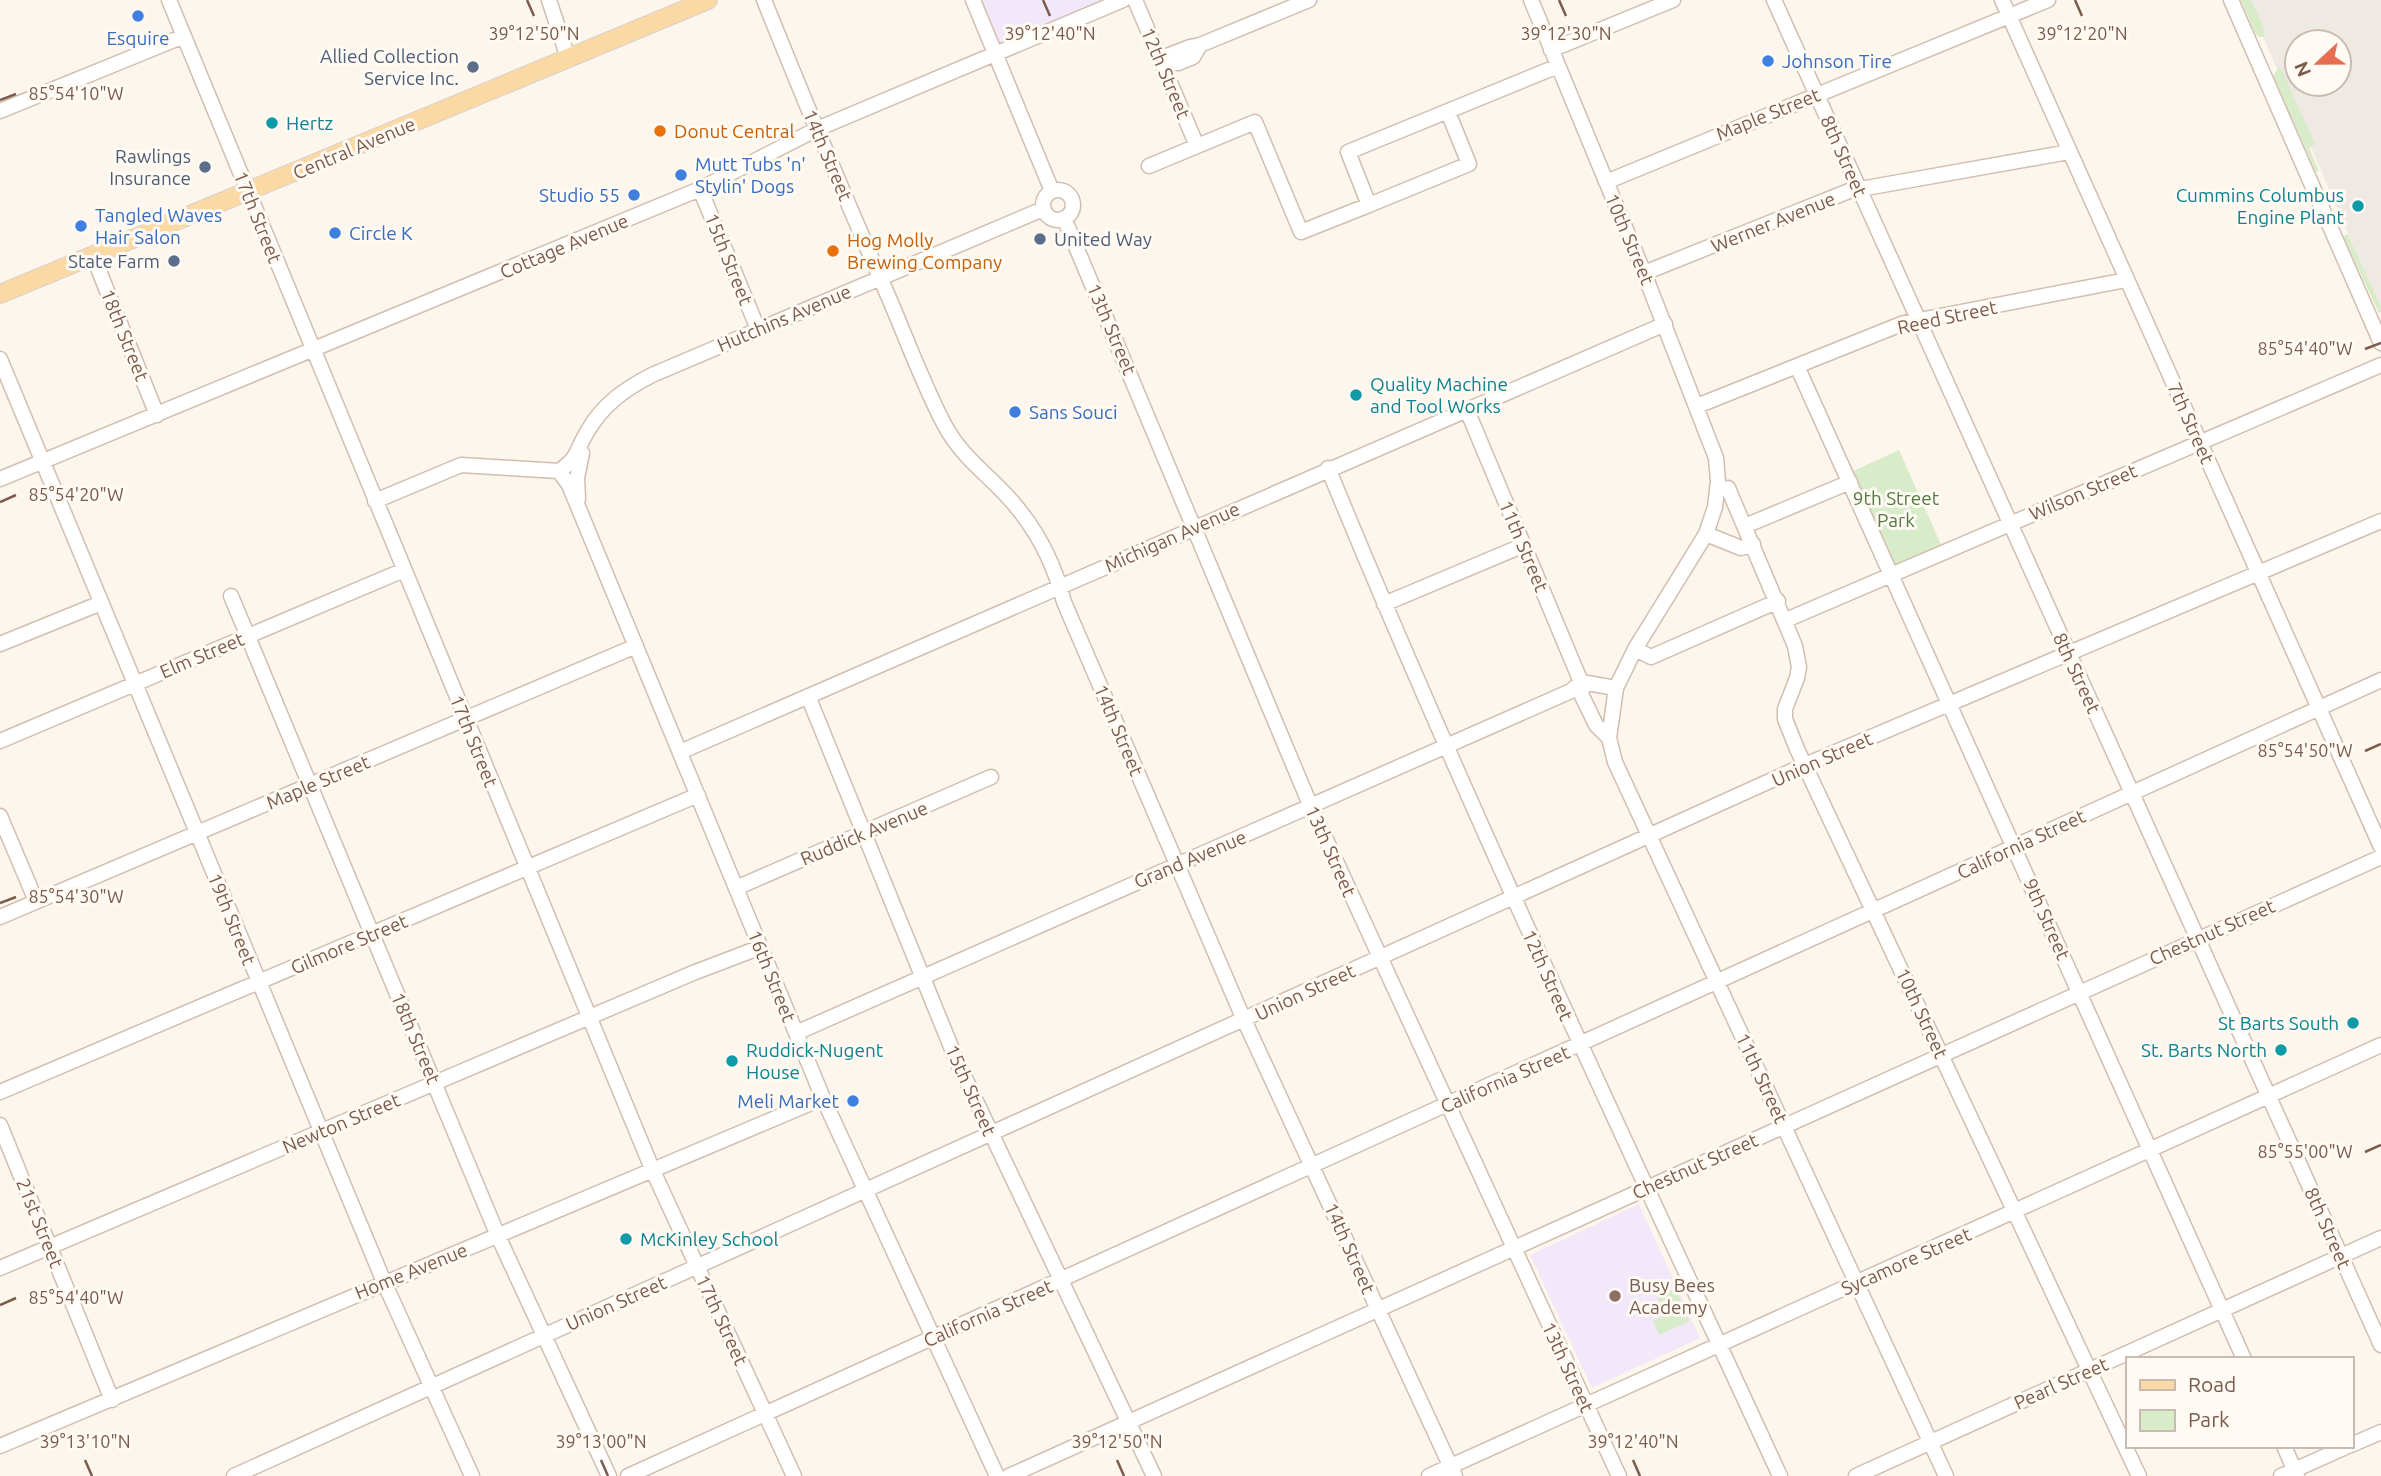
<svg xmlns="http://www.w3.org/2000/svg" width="2381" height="1476" font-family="Ubuntu,sans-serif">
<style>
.industrial{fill:#efe9e4;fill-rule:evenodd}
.education{fill:#f3e8fa}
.green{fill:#d8ecc9}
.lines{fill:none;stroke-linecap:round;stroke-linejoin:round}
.minor-casing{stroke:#d1beb0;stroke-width:17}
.major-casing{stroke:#dad1cd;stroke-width:20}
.minor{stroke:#fff;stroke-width:14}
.major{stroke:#fbd9a5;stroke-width:18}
.ticks{fill:none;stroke:#7a5c4d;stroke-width:2.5}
.shop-dot{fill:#3f7fe0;stroke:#fffaf3;stroke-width:2.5}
.service-dot{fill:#5c6f8a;stroke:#fffaf3;stroke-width:2.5}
.culture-dot{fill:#0f9aa8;stroke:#fffaf3;stroke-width:2.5}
.food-dot{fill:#e8710a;stroke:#fffaf3;stroke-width:2.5}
.education-dot{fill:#8d6e63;stroke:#fffaf3;stroke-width:2.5}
.labels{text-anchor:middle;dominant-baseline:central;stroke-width:6;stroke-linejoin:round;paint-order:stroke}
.shop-label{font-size:19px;fill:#366cbe;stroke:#fffaf3;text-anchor:start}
.service-label{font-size:19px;fill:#4e5e75;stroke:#fffaf3;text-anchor:end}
.street-label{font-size:19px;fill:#7a5c4d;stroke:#fffaf3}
.culture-label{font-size:19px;fill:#0d838f;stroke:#fffaf3;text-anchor:start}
.food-label{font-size:19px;fill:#c56008;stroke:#fffaf3;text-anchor:start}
.park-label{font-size:19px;fill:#537a41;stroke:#fffaf3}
.education-label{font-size:19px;fill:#785e54;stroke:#fffaf3;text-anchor:start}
.ticks-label{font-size:18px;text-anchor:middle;fill:#7a5c4d;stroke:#fffaf3;stroke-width:6;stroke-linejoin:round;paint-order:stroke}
</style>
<rect width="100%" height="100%" fill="#fdf6ec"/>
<path class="industrial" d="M2247,0H2381V309ZM2297,42H2339V84H2297Z"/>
<path class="education" d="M981,0H1107L999,45Z
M1639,1204L1700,1338L1592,1388L1530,1255Z"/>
<path class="green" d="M2241,0H2251L2265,31L2264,37H2259L2255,33Z
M2280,66L2315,144L2309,148L2319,171L2316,172L2273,76Z
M2348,234L2381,307V312L2379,313L2343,236Z
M1899,450L1942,547L1893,568L1851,472Z
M1676,1289L1690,1321L1659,1335L1653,1321L1665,1315L1657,1297Z"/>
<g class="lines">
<defs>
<path id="minor" d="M169,0L653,1171L794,1476
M549,0L568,58
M764,0C804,100 846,200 889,298C907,340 923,384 944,424C961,456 984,471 1007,496C1035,526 1054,562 1064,602L1241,1013L1455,1476
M973,0L1052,191
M1135,0L1197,146
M1531,0L1644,273L1716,458L1718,481L1715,507L1706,534L1635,649L1616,688L1609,738
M1774,0L2381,1345
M2002,0L2381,847
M2231,0L2381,343
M1200,45L1309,0
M1551,50L1673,0
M1159,59L1190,47L1200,45L1193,57L1178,63H1161
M0,111L184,36
M1448,112L1469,164L1369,205L1348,152L1558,66
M1149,166L1255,122L1301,232L1369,205
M1606,182L2048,0
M700,189L758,329
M1043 205a15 15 0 1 1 30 0a15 15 0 1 1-30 0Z
M1064,218L1311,807L1619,1476
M93,256L157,415
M1644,273L1849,191L2069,152
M0,359L384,1282L472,1476
M1797,366L2244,1359
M1697,406L1904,323L2126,280
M1467,410L1581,682L1616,688
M1328,468C1468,809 1626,1142 1780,1476
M559,471L569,485L823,1098L997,1476
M559,471C580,456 575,452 587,432C603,404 625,389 652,375L1043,209
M0,479L700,189L817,129L1123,0
M1728,488L1795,646L1799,667L1797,678L1785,709V719L1797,749L2139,1476
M578,499L577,478L582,453
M375,501L461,465L559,471
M1745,526L1850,482
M1706,534L1741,548L1753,544
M231,596L498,1236L609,1476
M1384,604L1524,545
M1786,620L2381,365
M0,644L101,603
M1635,649L1651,657L1778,601
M1581,682L1582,696L1596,725L1609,738L1615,762L1946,1476
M808,696L956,1059L1154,1476
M0,741L404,570
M680,752L1665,324
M0,816L36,901
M736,888L991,777
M0,917L636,646
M796,1033L1571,691L1581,682
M0,1092L698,795
M0,1125L112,1400
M0,1268L693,973L761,947
M2351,1445L2381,1432
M0,1446L823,1098
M2284,1446L2297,1476
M234,1476L1805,765L2381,521
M628,1476L2381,680
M1009,1476L2381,857
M1429,1476L2381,1045
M1856,1476L2381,1238
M2281,1476L2348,1446"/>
<path id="major" d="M0,294L708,0"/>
</defs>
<use href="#minor" class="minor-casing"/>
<use href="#major" class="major-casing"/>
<use href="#minor" class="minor"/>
<use href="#major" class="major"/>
</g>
<path class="ticks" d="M527,0L534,16M1043,0L1050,16M1559,0L1566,16M2075,0L2082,16M0,100L16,94M2365,349L2381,343M0,502L16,495M2365,751L2381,744M0,903L16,897M2365,1152L2381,1145M0,1305L16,1298M85,1460L92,1476M601,1460L608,1476M1117,1460L1124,1476M1633,1460L1640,1476"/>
<g class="shop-dot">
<circle cx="138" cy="16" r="7"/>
<circle cx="1768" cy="61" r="7"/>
<circle cx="681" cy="175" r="7"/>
<circle cx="634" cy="195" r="7"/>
<circle cx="81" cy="226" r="7"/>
<circle cx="335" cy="233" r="7"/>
<circle cx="1015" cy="412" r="7"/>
<circle cx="853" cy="1101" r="7"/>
</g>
<g class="service-dot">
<circle cx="473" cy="67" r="7"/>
<circle cx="205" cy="167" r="7"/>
<circle cx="1040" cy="239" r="7"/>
<circle cx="174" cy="261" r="7"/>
</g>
<g class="culture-dot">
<circle cx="272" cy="123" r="7"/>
<circle cx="2358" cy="206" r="7"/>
<circle cx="1356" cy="395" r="7"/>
<circle cx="2353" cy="1023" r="7"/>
<circle cx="2281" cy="1050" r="7"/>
<circle cx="732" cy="1061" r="7"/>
<circle cx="626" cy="1239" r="7"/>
</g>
<g class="food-dot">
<circle cx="660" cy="131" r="7"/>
<circle cx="833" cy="251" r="7"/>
</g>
<circle class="education-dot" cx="1615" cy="1296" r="7"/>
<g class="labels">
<g class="shop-label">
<text x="138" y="38" text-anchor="middle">Esquire</text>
<text x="1782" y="61">Johnson Tire</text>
<text x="695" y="164">Mutt Tubs 'n'<tspan x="695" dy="22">Stylin' Dogs</tspan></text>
<text x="620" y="195" text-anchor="end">Studio 55</text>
<text x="95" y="215">Tangled Waves<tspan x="95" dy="22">Hair Salon</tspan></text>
<text x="349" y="233">Circle K</text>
<text x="1029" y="412">Sans Souci</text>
<text x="839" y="1101" text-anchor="end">Meli Market</text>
</g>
<g class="service-label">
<text x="459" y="56">Allied Collection<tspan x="459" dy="22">Service Inc.</tspan></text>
<text x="191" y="156">Rawlings<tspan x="191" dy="22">Insurance</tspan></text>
<text x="1054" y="239" text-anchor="start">United Way</text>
<text x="160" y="261">State Farm</text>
</g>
<g class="street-label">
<text transform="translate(1166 73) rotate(67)">12th Street</text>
<text transform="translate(1768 114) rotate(-22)">Maple Street</text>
<text transform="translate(354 148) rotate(-23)">Central Avenue</text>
<text transform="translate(828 155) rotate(67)">14th Street</text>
<text transform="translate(1844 156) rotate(66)">8th Street</text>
<text transform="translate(258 217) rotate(68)">17th Street</text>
<text transform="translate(1773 222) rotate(-22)">Werner Avenue</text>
<text transform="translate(1630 239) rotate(67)">10th Street</text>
<text transform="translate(564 246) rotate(-23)">Cottage Avenue</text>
<text transform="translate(729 259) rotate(68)">15th Street</text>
<text transform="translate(1947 317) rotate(-12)">Reed Street</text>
<text transform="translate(784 318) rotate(-23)">Hutchins Avenue</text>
<text transform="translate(1112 329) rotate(67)">13th Street</text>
<text transform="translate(125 335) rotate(68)">18th Street</text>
<text transform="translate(2191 423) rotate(66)">7th Street</text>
<text transform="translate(2083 492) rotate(-23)">Wilson Street</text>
<text transform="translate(1172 537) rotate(-24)">Michigan Avenue</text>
<text transform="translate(1524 546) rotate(67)">11th Street</text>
<text transform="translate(202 655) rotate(-23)">Elm Street</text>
<text transform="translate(2077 673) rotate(65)">8th Street</text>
<text transform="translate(1119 730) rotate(67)">14th Street</text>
<text transform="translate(474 741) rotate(68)">17th Street</text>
<text transform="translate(1822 759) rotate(-24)">Union Street</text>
<text transform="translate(318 782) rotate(-23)">Maple Street</text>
<text transform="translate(864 833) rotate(-23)">Ruddick Avenue</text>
<text transform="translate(2021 844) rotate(-25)">California Street</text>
<text transform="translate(1331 851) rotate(66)">13th Street</text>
<text transform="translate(1190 859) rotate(-23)">Grand Avenue</text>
<text transform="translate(232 919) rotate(68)">19th Street</text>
<text transform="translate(2047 919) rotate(66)">9th Street</text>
<text transform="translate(2212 932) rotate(-24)">Chestnut Street</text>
<text transform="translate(349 944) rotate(-23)">Gilmore Street</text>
<text transform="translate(1548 975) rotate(66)">12th Street</text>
<text transform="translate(772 976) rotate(68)">16th Street</text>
<text transform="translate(1305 992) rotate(-25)">Union Street</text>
<text transform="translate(1922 1013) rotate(65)">10th Street</text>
<text transform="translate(416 1038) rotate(67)">18th Street</text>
<text transform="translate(1762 1078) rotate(65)">11th Street</text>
<text transform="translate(1505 1079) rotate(-24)">California Street</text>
<text transform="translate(971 1090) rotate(66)">15th Street</text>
<text transform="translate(341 1123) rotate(-23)">Newton Street</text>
<text transform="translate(1695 1166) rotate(-24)">Chestnut Street</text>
<text transform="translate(40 1223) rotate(68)">21st Street</text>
<text transform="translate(2328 1228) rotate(66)">8th Street</text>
<text transform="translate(1350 1248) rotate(66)">14th Street</text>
<text transform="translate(1906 1261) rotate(-24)">Sycamore Street</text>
<text transform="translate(411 1271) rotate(-22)">Home Avenue</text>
<text transform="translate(616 1303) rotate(-24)">Union Street</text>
<text transform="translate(988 1313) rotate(-24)">California Street</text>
<text transform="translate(722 1320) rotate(65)">17th Street</text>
<text transform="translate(1568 1367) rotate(65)">13th Street</text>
<text transform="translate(2061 1383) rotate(-24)">Pearl Street</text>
</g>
<g class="culture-label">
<text x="286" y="123">Hertz</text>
<text x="2344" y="195" text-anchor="end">Cummins Columbus<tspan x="2344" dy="22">Engine Plant</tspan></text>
<text x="1370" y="384">Quality Machine<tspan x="1370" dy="22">and Tool Works</tspan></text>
<text x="2339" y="1023" text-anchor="end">St Barts South</text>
<text x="746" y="1050">Ruddick-Nugent<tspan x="746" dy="22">House</tspan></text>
<text x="2267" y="1050" text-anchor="end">St. Barts North</text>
<text x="640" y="1239">McKinley School</text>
</g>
<g class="food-label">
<text x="674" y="131">Donut Central</text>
<text x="847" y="240">Hog Molly<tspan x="847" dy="22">Brewing Company</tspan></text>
</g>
<g class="park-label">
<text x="1896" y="498">9th Street<tspan x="1896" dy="22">Park</tspan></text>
</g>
<g class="education-label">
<text x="1629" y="1285">Busy Bees<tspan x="1629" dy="22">Academy</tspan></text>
</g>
</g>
<g class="ticks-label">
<text x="2082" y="40">39°12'20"N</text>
<text x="534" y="40">39°12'50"N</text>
<text x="1050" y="40">39°12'40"N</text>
<text x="1566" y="40">39°12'30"N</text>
<text x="76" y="100">85°54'10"W</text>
<text x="2305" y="355">85°54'40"W</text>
<text x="76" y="501">85°54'20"W</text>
<text x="2305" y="757">85°54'50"W</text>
<text x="76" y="903">85°54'30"W</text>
<text x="2305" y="1158">85°55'00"W</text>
<text x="76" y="1304">85°54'40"W</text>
<text x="85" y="1448">39°13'10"N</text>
<text x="601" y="1448">39°13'00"N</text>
<text x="1117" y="1448">39°12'50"N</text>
<text x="1633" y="1448">39°12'40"N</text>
</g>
<rect x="2126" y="1357" width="228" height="91" fill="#fffaf3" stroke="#cabbb1" stroke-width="2"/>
<rect x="2140" y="1380" width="35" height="10" fill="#fbd9a5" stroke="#cabbb1" stroke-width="2"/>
<text x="2188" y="1392" font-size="21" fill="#7a5c4d">Road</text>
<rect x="2140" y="1410" width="35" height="21" fill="#d8ecc9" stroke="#cabbb1" stroke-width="2"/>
<text x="2188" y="1427" font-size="21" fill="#7a5c4d">Park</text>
<g transform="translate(2318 63) rotate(248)"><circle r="33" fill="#fffaf3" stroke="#cabbb1" stroke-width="2"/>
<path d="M0-5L12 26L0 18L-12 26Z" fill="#e76f51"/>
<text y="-10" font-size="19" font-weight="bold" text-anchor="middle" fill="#7a5c4d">N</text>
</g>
</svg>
